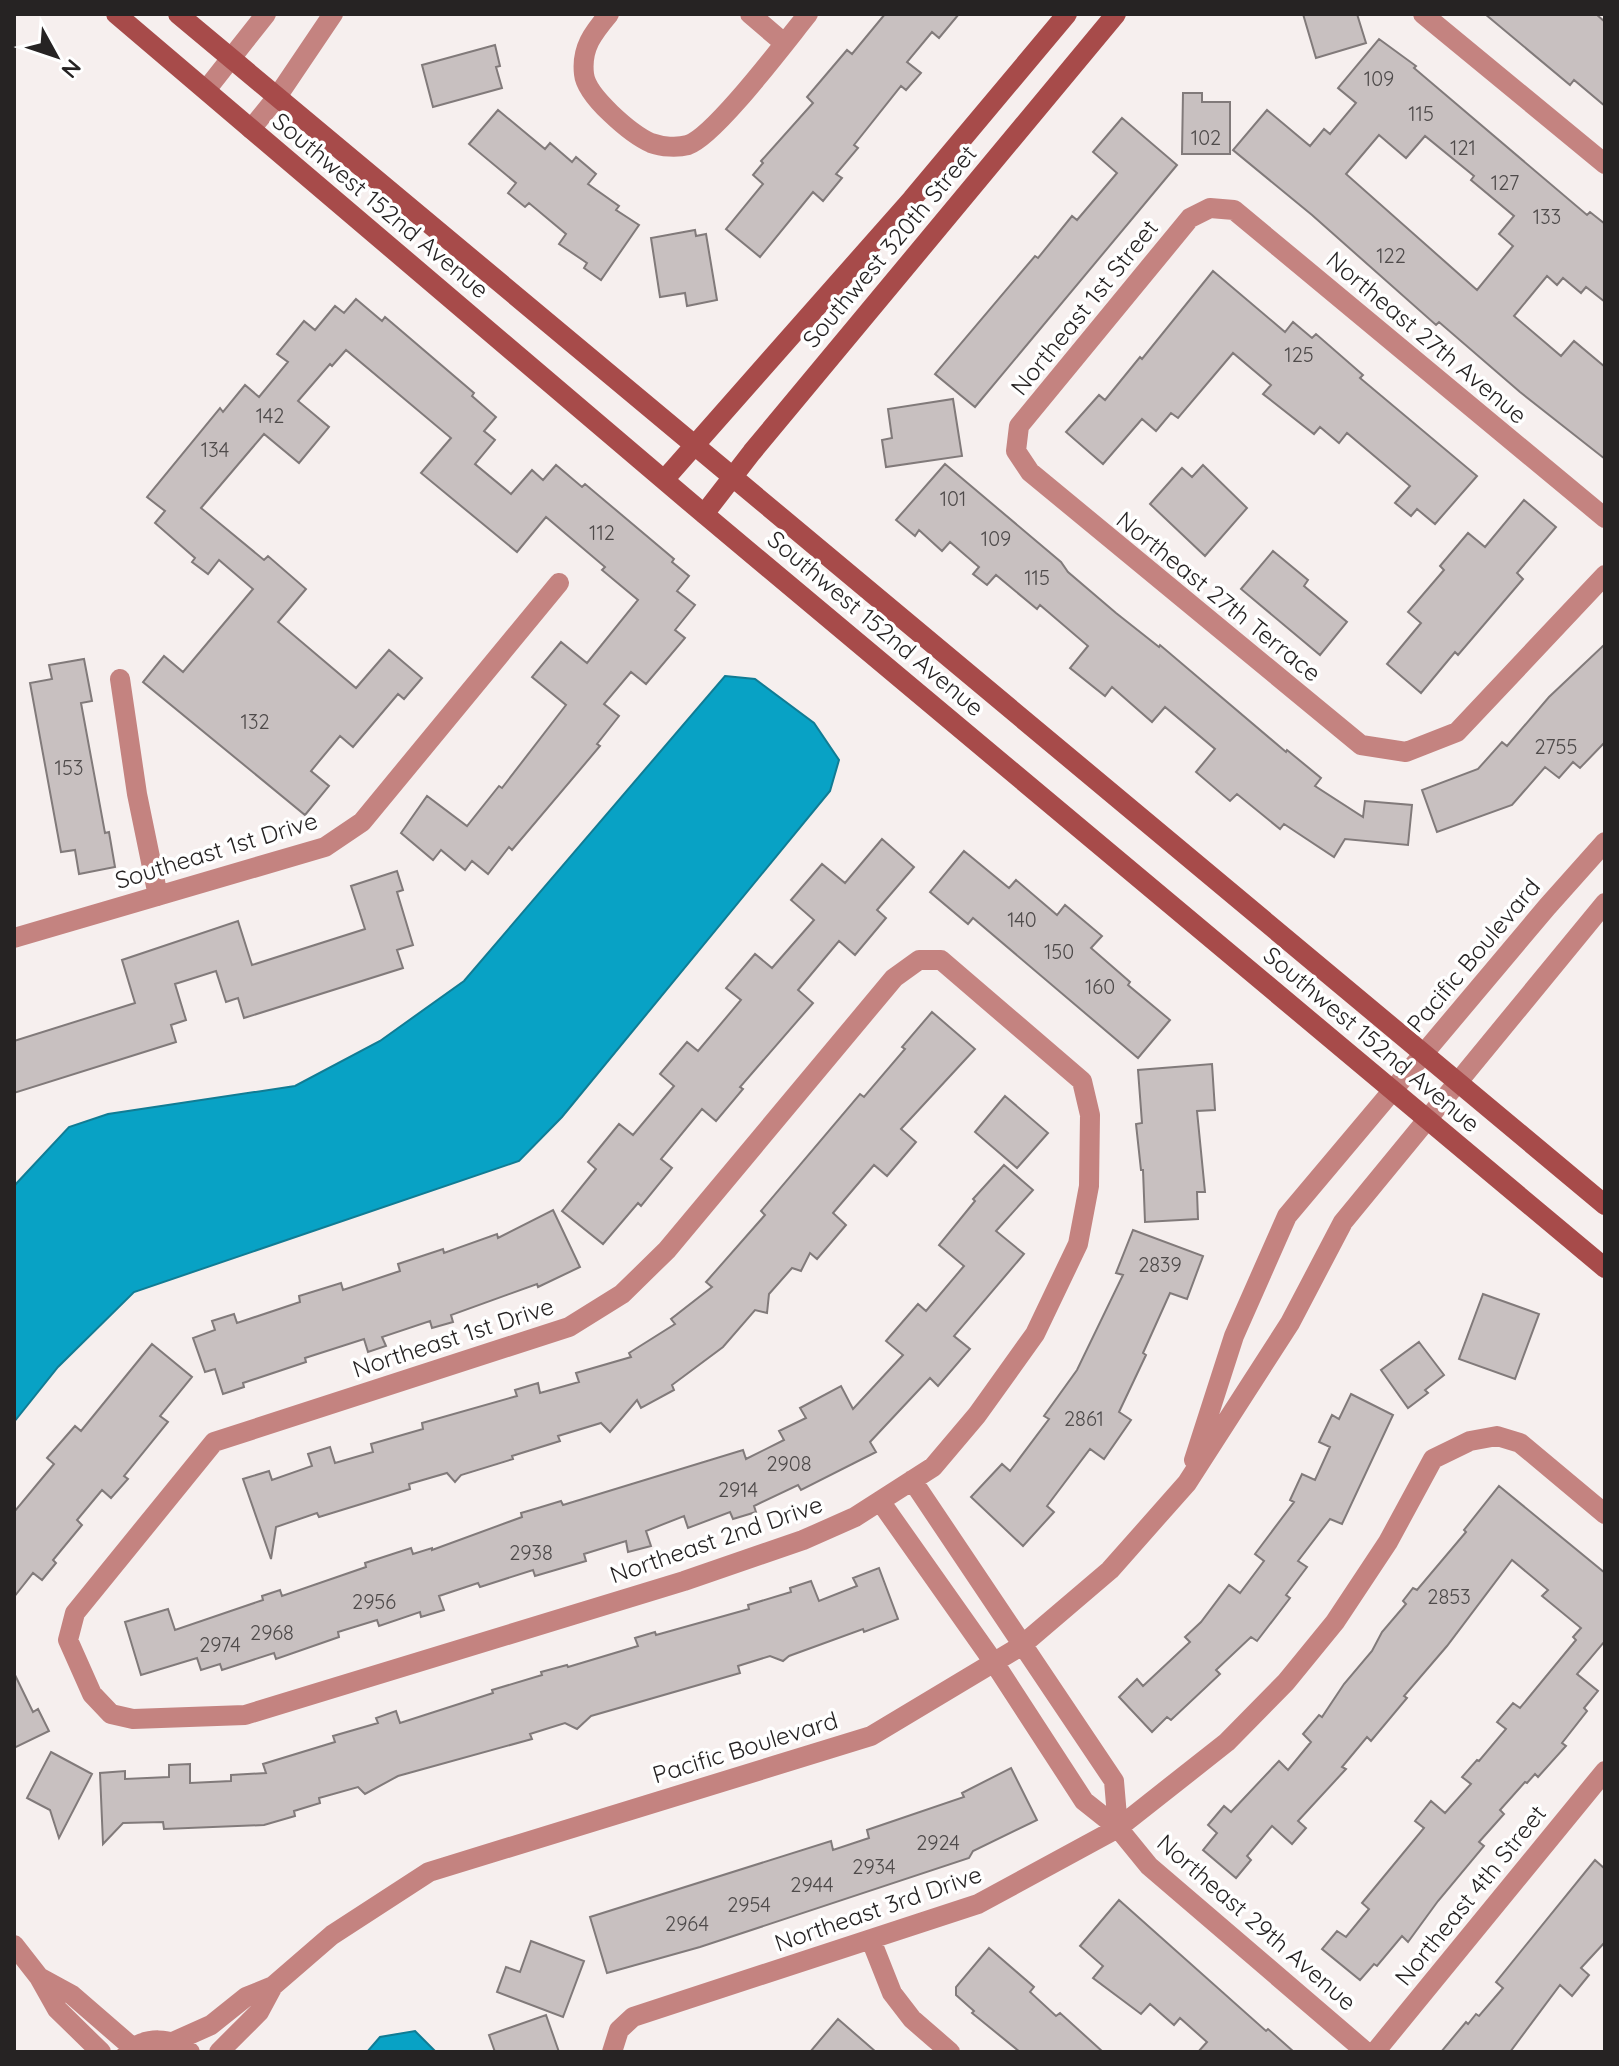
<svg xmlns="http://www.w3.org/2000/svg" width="1619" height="2066" font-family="Quicksand,sans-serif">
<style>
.water{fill:#08a2c5;stroke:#117c94;stroke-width:2}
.building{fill:#c8c0c0;stroke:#817a7a;stroke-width:2;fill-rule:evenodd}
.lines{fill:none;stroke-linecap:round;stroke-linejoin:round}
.street{stroke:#c48380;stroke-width:20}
.secondary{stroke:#a74b4a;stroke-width:20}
.labels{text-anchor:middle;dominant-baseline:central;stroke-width:7;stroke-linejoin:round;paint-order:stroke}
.number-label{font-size:20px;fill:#4e4a4a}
.street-label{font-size:24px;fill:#262323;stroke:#fff}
</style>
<rect width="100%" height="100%" fill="#f6efee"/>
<path class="water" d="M725,676L755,679L814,723L839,760L830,791L562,1117L519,1161L134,1292L58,1367L14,1422V1186L69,1127L108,1114L295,1086L380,1041L464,981Z
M415,2031L436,2052H367L380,2037Z"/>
<path class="building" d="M885,14H959L939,38L932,32L907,62L921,73L906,90L901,86L854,145L858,148L836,174L842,178L823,201L813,192L760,257L726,229L763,184L753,175L763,163L761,161L813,103L807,97L847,50L852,54Z
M1303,14H1357L1366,43L1316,58Z
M1485,14H1596L1605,22V106L1574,80L1570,85Z
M1379,39L1416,66L1414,68L1587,215L1590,212L1605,224V302L1586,287L1581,293L1563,278L1557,285L1547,276L1514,316L1561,356L1574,341L1605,367V459L1520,392L1439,322L1436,325L1312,215L1233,150L1267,110L1310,146L1324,129L1330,134L1356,103L1338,88ZM1379,135L1406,158L1425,136L1474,176L1471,180L1514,216L1499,234L1513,246L1477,290L1346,174Z
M495,45L500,66L496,67L502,88L433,107L422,65Z
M1183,93H1202V102H1230V154H1182Z
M498,110L545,149L550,143L572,162L576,157L596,174L588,184L619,206L616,210L639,225L601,280L584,268L587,263L559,244L566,234L529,203L525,207L508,193L516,183L469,144Z
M1122,118L1177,165L975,407L935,374L1035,256L1038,258L1072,216L1077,220L1117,173L1093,152Z
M695,230L696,236L706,234L717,300L687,306L685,293L660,297L651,238Z
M1213,271L1285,332L1293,322L1312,338L1316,334L1363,375L1360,378L1477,476L1435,524L1417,509L1411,516L1395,503L1410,486L1347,433L1339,443L1320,427L1314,434L1263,394L1271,385L1233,353L1178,418L1171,413L1156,431L1142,419L1103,464L1066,432L1099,395L1105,400L1140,357L1142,359Z
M356,299L382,321L385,317L474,393L472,396L496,417L484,431L495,440L475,464L511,494L532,470L543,480L556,465L582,487L585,484L674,559L672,562L689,576L677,591L695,605L675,630L685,638L646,684L631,672L604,704L619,716L597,744L600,746L512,850L509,847L488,874L472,861L465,870L441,850L433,860L401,833L427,796L467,826L499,786L502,788L566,705L532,677L561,642L587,663L638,600L602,570L605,567L546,517L517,552L421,473L451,438L346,350L332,366L330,364L298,401L329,427L299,463L264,434L201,508L264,560L268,556L306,589L278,622L356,688L389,650L422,678L404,699L398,694L353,747L340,736L311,771L329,786L305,815L143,682L164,656L183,672L253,589L219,560L208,574L192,562L195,558L155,523L165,511L147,497L220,408L223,412L245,385L259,397L288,362L277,354L304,321L315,330L335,306L344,313Z
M953,399L962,456L886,467L882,440L892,438L888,409Z
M945,464L1061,562L1068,572L1116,613L1159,647L1160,645L1286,752L1287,750L1321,778L1315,786L1363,817L1365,801L1412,805L1408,845L1345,839L1334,857L1284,824L1280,829L1237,794L1230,801L1196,772L1215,749L1165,707L1152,722L1112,687L1105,696L1070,668L1088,646L1040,605L1037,609L996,575L987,585L973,574L979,567L950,542L942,551L919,530L915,536L896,520Z
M1203,465L1247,508L1205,556L1150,504L1182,468L1192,477Z
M1524,500L1556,527L1517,573L1523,579L1458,655L1455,652L1421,693L1387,664L1421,623L1408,612L1444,570L1440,566L1468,533L1485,547Z
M1273,551L1308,580L1304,586L1347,622L1320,655L1241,589Z
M1605,644V742L1580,768L1573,762L1559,778L1545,767L1512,805L1437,832L1422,790L1478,769L1502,742L1507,746L1549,697Z
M84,659L92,701L81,703L105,833L109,832L115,867L79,874L75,850L61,852L30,683L52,679L49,665Z
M882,839L914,867L877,910L886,918L855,955L839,941L798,990L813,1003L740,1087L743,1089L716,1121L702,1109L661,1159L672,1168L641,1206L638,1203L603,1244L562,1211L596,1169L588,1162L619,1124L633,1135L674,1086L660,1074L687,1042L698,1051L741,1000L726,988L755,954L772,968L814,920L791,900L822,864L845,883Z
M964,851L1009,888L1016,880L1057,915L1065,905L1102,936L1091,948L1130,982L1128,985L1170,1020L1138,1058L973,918L968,924L930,892Z
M397,871L403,890L397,892L413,945L397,950L403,968L244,1018L238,998L226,1002L216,971L175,984L186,1020L171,1025L176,1042L14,1093V1041L135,1003L122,960L238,921L252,965L365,929L351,886Z
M932,1012L975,1049L901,1129L916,1142L887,1176L874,1165L833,1213L846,1225L817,1259L810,1253L801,1271L792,1268L769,1294L767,1313L755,1310L723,1347L672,1385L674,1390L641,1408L637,1400L610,1432L601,1423L558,1436L560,1441L512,1456L513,1459L461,1475L455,1482L447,1473L409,1484L410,1489L319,1517L317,1513L276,1527L271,1559L243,1479L269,1471L272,1480L312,1466L308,1454L330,1447L335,1463L373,1452L371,1444L423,1429L422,1423L517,1396L515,1390L538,1383L540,1393L579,1382L576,1373L631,1357L629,1353L675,1324L671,1319L712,1287L706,1282L765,1215L761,1211L860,1094L864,1097L905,1049L902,1047Z
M1212,1064L1215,1110L1197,1111L1205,1192H1197L1198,1219L1145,1222L1143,1170H1141L1136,1124L1142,1123L1138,1070Z
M1005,1096L1048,1133L1017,1168L975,1132Z
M1004,1165L1033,1190L996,1231L1024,1254L954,1336L970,1349L938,1386L930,1378L870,1442L876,1452L801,1490L798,1485L754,1506L756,1512L733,1519L730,1512L688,1528L684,1516L646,1531L651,1546L628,1552L626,1541L584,1554L586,1561L535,1576L533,1570L480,1587L478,1583L439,1596L444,1610L421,1617L420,1612L379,1626L377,1620L338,1632L339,1637L276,1659L274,1653L222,1670L220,1664L201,1670L197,1658L141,1675L125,1622L168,1609L175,1630L263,1600L262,1596L280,1590L282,1596L366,1567L365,1563L411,1548L413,1554L432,1548V1550L522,1517L521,1513L538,1508L561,1501L563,1505L743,1450L746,1459L784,1440L779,1431L806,1418L800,1408L841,1386L853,1409L903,1355L886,1341L918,1304L926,1311L964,1266L939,1245L975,1201L973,1199Z
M553,1210L580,1267L538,1287L537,1284L451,1315L453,1322L432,1328L430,1321L382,1337L386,1346L368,1352L364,1339L305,1358L306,1362L243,1383L244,1387L223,1394L215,1369L205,1372L193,1338L215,1330L212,1321L234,1314L237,1323L300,1302L299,1296L341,1283L343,1290L400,1271L398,1264L443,1249L444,1253L497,1234L498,1238Z
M1133,1230L1203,1256L1187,1299L1170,1293L1143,1353L1146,1355L1119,1412L1131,1420L1104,1459L1090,1449L1047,1506L1054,1512L1023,1546L971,1497L1002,1464L1010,1471L1049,1419L1044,1416L1077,1370L1123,1275L1116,1273Z
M1483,1294L1539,1314L1515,1379L1459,1359Z
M1419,1342L1444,1375L1425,1390L1428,1393L1408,1408L1381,1370Z
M152,1344L192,1377L160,1416L168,1422L124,1476L128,1479L111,1498L102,1490L77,1520L82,1525L53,1560L56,1563L42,1580L33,1573L14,1597V1512L54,1464L47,1458L75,1426L81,1431Z
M1351,1394L1393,1415L1342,1524L1330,1519L1298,1561L1307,1567L1286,1595L1290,1598L1257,1641L1251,1637L1216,1670L1220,1674L1171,1720L1167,1717L1152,1732L1119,1697L1137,1679L1143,1686L1190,1642L1185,1637L1201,1622L1229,1585L1240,1593L1264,1561L1255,1554L1294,1502L1290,1500L1302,1474L1315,1480L1330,1447L1319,1442L1332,1415L1339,1419Z
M1499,1486L1605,1573V1641L1577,1674L1598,1691L1584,1708L1587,1711L1562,1743L1566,1746L1538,1777L1535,1774L1527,1783L1525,1782L1500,1810L1504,1814L1479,1842L1484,1846L1438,1901L1408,1942L1402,1936L1377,1966L1374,1964L1360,1980L1322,1949L1337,1931L1346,1937L1369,1909L1362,1903L1424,1828L1415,1821L1431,1801L1445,1813L1471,1784L1462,1777L1477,1760L1479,1761L1506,1729L1497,1722L1513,1703L1520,1708L1576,1640L1573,1637L1581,1628L1542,1596L1548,1590L1512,1560L1447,1646L1404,1696L1407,1698L1371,1741L1367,1737L1342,1767L1346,1769L1298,1821L1306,1828L1292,1844L1272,1826L1247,1856L1251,1860L1236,1878L1203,1850L1217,1833L1208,1825L1224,1806L1231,1812L1279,1761L1288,1770L1311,1742L1303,1734L1319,1715L1322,1717L1344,1684L1372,1651L1382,1632L1406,1604L1403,1601L1413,1588L1417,1590L1466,1532L1464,1530Z
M879,1568L898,1619L864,1632L863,1629L789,1656L783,1661L770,1656L738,1666L740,1673L591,1716L577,1729L565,1723L530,1734L532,1739L398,1776L365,1794L358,1787L319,1798L320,1803L294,1811L295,1816L264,1825L164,1829L163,1822L123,1823L103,1844L100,1773L125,1771V1779L169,1777V1765L190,1764V1783L231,1781V1775L266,1773L263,1764L335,1742L333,1736L378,1723L376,1718L396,1711L400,1723L493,1693L492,1690L542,1675L541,1672L567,1665L568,1667L638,1646L635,1638L655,1632L656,1635L749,1609L748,1605L791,1592L790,1588L811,1581L819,1601L857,1586L853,1578Z
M14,1673L33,1712L38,1709L49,1731L14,1748Z
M51,1752L92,1774L59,1838L50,1810L27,1798Z
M1011,1768L1037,1820L973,1851L969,1858L700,1947L607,1973L590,1917L831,1841L833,1850L869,1838L867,1830L964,1797L962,1793Z
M1595,1860L1605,1869V1942L1581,1968L1589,1975L1572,1996L1560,1985L1510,2052H1441L1466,2022L1468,2024L1476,2014L1479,2016L1503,1988L1496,1982Z
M1119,1900L1266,2031L1268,2029L1294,2052H1198L1207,2042L1180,2018L1174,2025L1150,2004L1141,2014L1093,1978L1103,1966L1080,1946Z
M531,1941L584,1961L563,2017L497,1992L506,1967L520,1972Z
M989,1948L1034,1987L1030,1992L1056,2016L1060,2013L1103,2052H1020L972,2013L974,2011L956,1995V1987Z
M546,2015L559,2052H495L489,2035Z
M838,2019L876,2052H810Z"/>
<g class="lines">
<path class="street" d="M609,14C593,33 581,48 584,74C586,96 631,134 651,143C662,147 677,148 688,145C715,136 786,41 808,14
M750,14L784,43
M1423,14L1605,164
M206,90L266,14
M251,129L277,97L333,14
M1605,518L1234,210L1210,208L1190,218L1019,426L1016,451L1030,472L1361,745L1406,752L1457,732L1605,575
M120,679L137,794L158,896
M14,938L325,847L362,822L559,583
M919,960H941L1082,1081L1090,1115L1089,1186L1078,1244L1035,1334L977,1415L933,1467L855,1517L803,1540L684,1581L245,1715L133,1719L111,1714L92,1694L68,1640L75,1613L214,1442L569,1327L622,1294L667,1250L894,978Z
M1194,1460L1234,1336L1287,1216L1547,907L1605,842
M912,1480L1114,1781L1118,1828
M880,1501L995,1664L1084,1801L1118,1828L1149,1866L1366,2052
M871,1940L892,1993L912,2019L950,2052
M14,1945L39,1977L57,2009L101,2052
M39,1977L72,1995L132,2047
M173,2042L211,2025L246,1997L273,1986L332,1935L429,1872L871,1736L1021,1646L1110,1570L1187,1483L1290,1323L1343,1222L1605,903
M127,2052C146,2036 171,2037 190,2052
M219,2052L259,2012L273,1986
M612,2052L619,2030L633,2017L978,1904L1118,1828L1227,1742L1286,1682L1335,1622L1388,1542L1433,1459L1470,1441L1497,1436L1520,1443L1605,1514
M1375,2052L1605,1771"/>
<path class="secondary" d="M116,14L704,514L1605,1268
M178,14L1605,1205
M664,480L912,199L1067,14
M704,514L752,452L1116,14"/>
</g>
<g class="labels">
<g class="number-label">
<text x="1379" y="78">109</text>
<text x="1421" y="113">115</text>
<text x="1206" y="137">102</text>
<text x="1463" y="147">121</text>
<text x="1505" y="182">127</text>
<text x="1547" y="216">133</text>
<text x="1391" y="255">122</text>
<text x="1299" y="354">125</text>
<text x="270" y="415">142</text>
<text x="215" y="449">134</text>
<text x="953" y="498">101</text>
<text x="602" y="532">112</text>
<text x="996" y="538">109</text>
<text x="1037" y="577">115</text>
<text x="255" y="721">132</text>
<text x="1556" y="746">2755</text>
<text x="69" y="767">153</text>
<text x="1022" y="919">140</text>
<text x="1059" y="951">150</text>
<text x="1100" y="986">160</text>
<text x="1160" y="1264">2839</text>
<text x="1084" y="1418">2861</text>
<text x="789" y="1463">2908</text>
<text x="738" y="1489">2914</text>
<text x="531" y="1552">2938</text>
<text x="1449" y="1596">2853</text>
<text x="374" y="1601">2956</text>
<text x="272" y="1632">2968</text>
<text x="220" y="1644">2974</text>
<text x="938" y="1842">2924</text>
<text x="874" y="1866">2934</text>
<text x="812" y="1884">2944</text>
<text x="749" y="1904">2954</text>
<text x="687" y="1923">2964</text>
</g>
<g class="street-label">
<text transform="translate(381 205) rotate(40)">Southwest 152nd Avenue</text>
<text transform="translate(889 246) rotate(-50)">Southwest 320th Street</text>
<text transform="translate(1084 307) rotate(-51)">Northeast 1st Street</text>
<text transform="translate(1427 337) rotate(40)">Northeast 27th Avenue</text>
<text transform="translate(1219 596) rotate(39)">Northeast 27th Terrace</text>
<text transform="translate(876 623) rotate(40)">Southwest 152nd Avenue</text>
<text transform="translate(216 850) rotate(-17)">Southeast 1st Drive</text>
<text transform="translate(1473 955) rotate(-50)">Pacific Boulevard</text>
<text transform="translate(1372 1039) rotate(40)">Southwest 152nd Avenue</text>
<text transform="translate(453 1337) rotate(-18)">Northeast 1st Drive</text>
<text transform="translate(716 1539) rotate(-19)">Northeast 2nd Drive</text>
<text transform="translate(745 1747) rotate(-17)">Pacific Boulevard</text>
<text transform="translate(1470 1895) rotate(-51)">Northeast 4th Street</text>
<text transform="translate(878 1908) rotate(-19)">Northeast 3rd Drive</text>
<text transform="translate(1257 1922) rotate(41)">Northeast 29th Avenue</text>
</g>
</g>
<rect width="1619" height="2066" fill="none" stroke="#262323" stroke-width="32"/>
<g transform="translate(56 56) rotate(130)" stroke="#ffffff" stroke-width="6" paint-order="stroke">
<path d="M0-6L14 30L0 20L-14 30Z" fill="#262323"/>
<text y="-12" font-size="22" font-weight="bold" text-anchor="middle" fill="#262323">N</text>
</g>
</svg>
